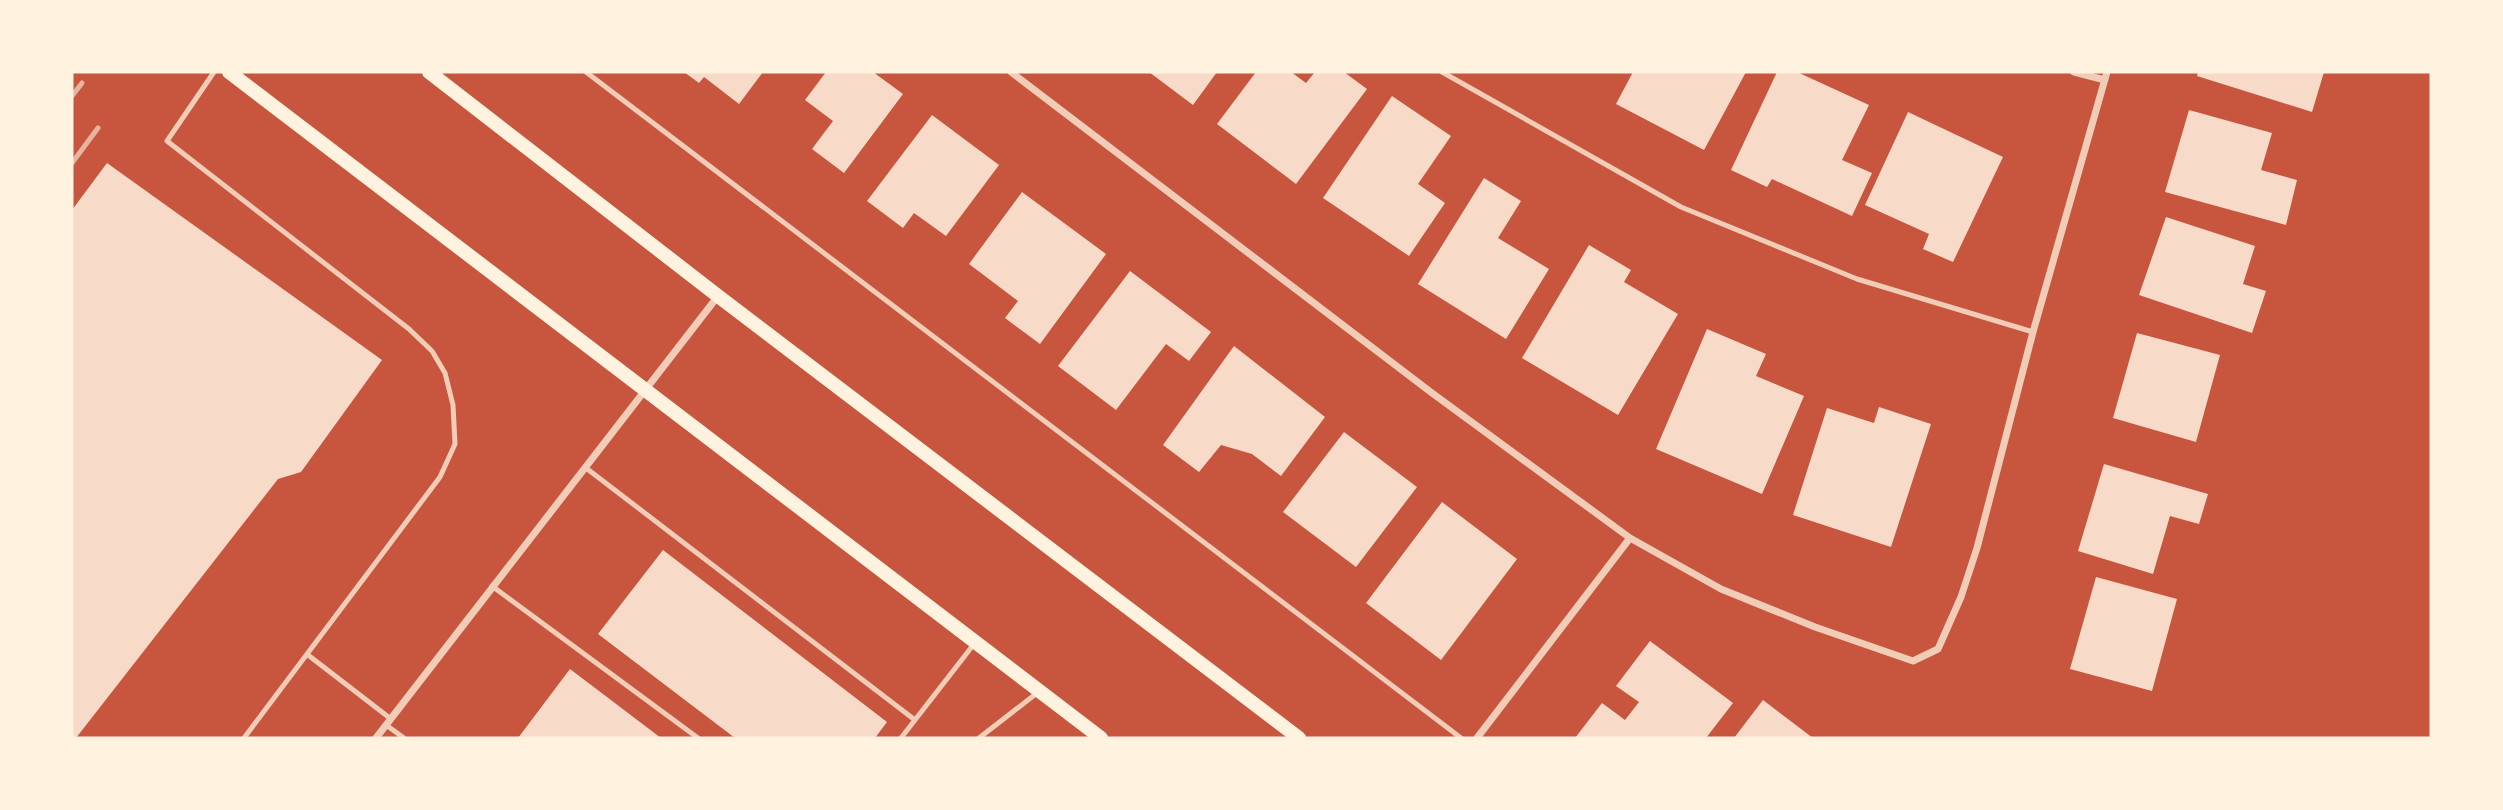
<svg xmlns="http://www.w3.org/2000/svg" width="2503" height="810" font-family="'Fira Sans Condensed',sans-serif">
<style>
.building{fill:#f7dbc8}
.lines{fill:none;stroke-linecap:round;stroke-linejoin:round}
.service{stroke:#f1ccb7;stroke-width:5}
.minor{stroke:#f1ccb7;stroke-width:7}
.secondary{stroke:#fff3e0;stroke-width:14}
.rail{stroke:#e9b49f;stroke-width:5}
</style>
<rect width="100%" height="100%" fill="#c8553d"/>
<path class="building" d="M684,72H763L739,104L704,77L699,83Z
M826,72H873L903,94L844,173L812,149L833,121L805,100Z
M1149,72H1217L1193,105Z
M1256,72H1291L1306,83L1315,72H1344L1367,89L1296,184L1217,124Z
M1633,72H1746L1704,150L1616,104Z
M1777,72H1797L1869,105L1842,160L1872,173L1852,216L1772,179L1767,187L1731,170Z
M2198,72H2324L2312,112L2197,76Z
M1392,96L1451,136L1418,184L1445,203L1409,256L1323,198Z
M2189,110L2272,133L2261,170L2297,180L2286,225L2165,192Z
M1908,112L2003,157L1953,262L1923,249L1929,234L1865,205Z
M932,115L999,165L946,236L914,213L903,228L867,201Z
M107,163L382,360L301,472L278,479L76,738H72V210Z
M1484,178L1521,201L1498,238L1549,269L1506,339L1418,284Z
M1022,192L1106,254L1040,344L1005,318L1018,301L969,264Z
M2166,217L2255,246L2243,284L2266,291L2252,333L2139,295Z
M1589,245L1631,270L1624,282L1678,314L1618,415L1522,358Z
M1130,271L1211,332L1189,361L1166,344L1116,410L1058,366Z
M1707,329L1766,354L1756,376L1804,396L1762,494L1656,449Z
M2137,333L2220,355L2196,442L2113,418Z
M1234,346L1325,417L1281,476L1252,454L1221,445L1199,472L1163,445Z
M1879,407L1931,424L1891,547L1793,515L1827,408L1874,423Z
M1344,432L1417,487L1356,567L1283,512Z
M2104,464L2208,494L2199,524L2170,516L2153,574L2078,551Z
M1442,502L1517,559L1441,660L1366,603Z
M663,550L887,722L875,738H735L598,634Z
M2096,577L2177,599L2152,691L2070,669Z
M1650,641L1733,703L1706,738H1575L1602,703L1625,720L1639,702L1616,686Z
M570,669L661,738H518Z
M1763,700L1813,738H1734Z"/>
<g class="lines">
<path class="service" d="M214,72L167,141L409,329L432,351L445,373L453,405L455,444L440,477L244,738
M586,72L1461,738
M1442,72L1681,207L1857,279L2033,332
M586,468L915,720
M492,586L698,738
M308,655L391,719
M386,725L404,738
M901,738L974,644
M979,738L1037,693"/>
<path class="minor" d="M1011,72L1432,393L1630,538L1721,589L1815,627L1913,661L1938,649L1961,597L1977,548L2033,332L2107,72
M2074,72L2105,80
M376,738L718,296
M1477,738L1630,538"/>
<path class="secondary" d="M229,72L1101,738
M429,72L718,296L1299,738"/>
<path class="rail" d="M72,96L82,83
M72,163L98,128"/>
</g>
<rect width="2503" height="810" fill="none" stroke="#fff3e0" stroke-width="147"/>
</svg>
